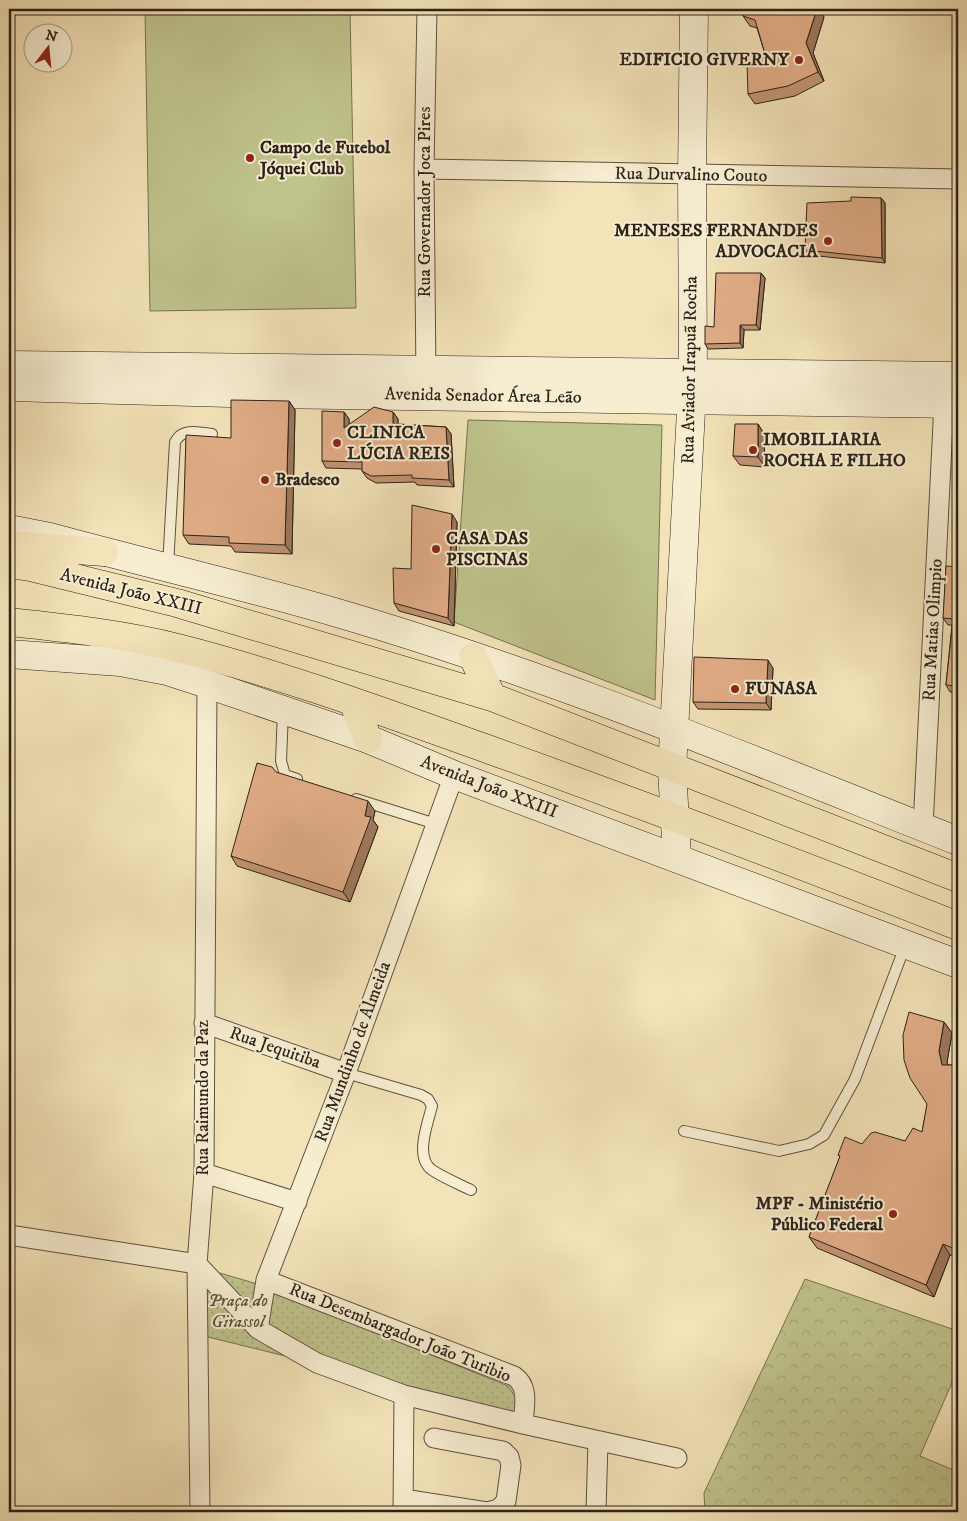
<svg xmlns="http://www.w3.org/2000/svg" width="967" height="1521" font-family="'IM FELL DW Pica',serif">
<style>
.grass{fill:#bfc38c;stroke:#767252}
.forest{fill:url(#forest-crowns);stroke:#767252}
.park{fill:url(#park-dots);stroke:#767252}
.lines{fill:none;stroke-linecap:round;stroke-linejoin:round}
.lane-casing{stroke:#5e5240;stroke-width:12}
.street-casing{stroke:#5e5240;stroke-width:21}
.secondary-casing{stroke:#2c2218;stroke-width:29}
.primary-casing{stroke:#2c2218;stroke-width:29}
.lane{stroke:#f7edd1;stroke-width:10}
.street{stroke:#f7edd1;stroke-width:19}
.secondary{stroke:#f7edd1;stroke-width:28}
.primary{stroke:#f3e3b8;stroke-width:28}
.wall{fill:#c29574;stroke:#2c2218}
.shaded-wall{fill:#9e795e;stroke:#2c2218}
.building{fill:#e1ad87;stroke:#2c2218}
.poi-dot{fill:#8f2418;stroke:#f7edd1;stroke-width:2}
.labels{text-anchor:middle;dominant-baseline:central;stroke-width:4;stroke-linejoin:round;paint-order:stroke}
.poi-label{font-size:18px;font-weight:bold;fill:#2c2218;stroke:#f7edd1;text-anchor:start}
.street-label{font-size:18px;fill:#2c2218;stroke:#f7edd1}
.park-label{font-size:18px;font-style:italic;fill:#58523b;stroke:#f7edd1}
</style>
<defs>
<pattern id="forest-crowns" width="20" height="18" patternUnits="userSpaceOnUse" patternTransform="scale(1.25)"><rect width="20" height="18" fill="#bfc38c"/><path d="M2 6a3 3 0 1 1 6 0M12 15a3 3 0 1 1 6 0" fill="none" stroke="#a4a778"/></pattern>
<pattern id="park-dots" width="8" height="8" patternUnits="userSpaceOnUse" patternTransform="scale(1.25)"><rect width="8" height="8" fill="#bfc38c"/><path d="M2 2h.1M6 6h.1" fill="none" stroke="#a4a778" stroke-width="1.8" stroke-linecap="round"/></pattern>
</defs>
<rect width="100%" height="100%" fill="#f3e3b8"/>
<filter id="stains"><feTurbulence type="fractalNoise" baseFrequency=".004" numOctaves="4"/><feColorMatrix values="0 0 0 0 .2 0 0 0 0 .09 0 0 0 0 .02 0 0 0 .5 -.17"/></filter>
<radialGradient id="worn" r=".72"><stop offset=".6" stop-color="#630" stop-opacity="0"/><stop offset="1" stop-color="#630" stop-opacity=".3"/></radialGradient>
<path class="grass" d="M145,9H350L356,308L150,311Z
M468,420L662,425L655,700L454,622Z"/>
<path class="forest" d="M805,1279L958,1331V1369L920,1456L958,1472V1512H705L704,1493Z"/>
<path class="park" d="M206,1269L254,1283L508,1386L517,1399V1413L204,1336Z"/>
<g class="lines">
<defs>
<path id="lane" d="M168,566L175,442C183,427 198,433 212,434
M283,711L281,761L285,775L297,779
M356,799L436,824
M346,1073L421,1095L428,1099L432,1106C428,1123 414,1157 432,1170C444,1178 459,1184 471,1190
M684,1131L779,1151L809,1144L824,1135L855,1079L905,946"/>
<path id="street" d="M424,169L958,179
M426,380L424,169L427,9
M923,827L944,403
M204,1023L346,1073
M204,1173L297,1202
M9,1235L197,1264L258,1329L317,1363L404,1395L523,1424L677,1458
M266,1280L514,1376C530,1387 524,1407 523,1424
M258,1329L266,1280L346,1073L454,775
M403,1499L487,1512L499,1509L506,1501L511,1465L509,1457L503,1451L434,1438
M403,1511L404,1395
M200,1512L197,1264L204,1173L207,684
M596,1512L598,1441"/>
<path id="secondary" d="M9,365L958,376
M9,387L268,394L958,404
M9,529L50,537C145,563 241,585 334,612C547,674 753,760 958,841
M9,654L120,662L167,671L207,684L368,739L454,775L958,964
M677,857L672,769L693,373L692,175L694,9"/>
<path id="primary" d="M9,545L104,552
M9,564L30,567L177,603L492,697L958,878
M9,622C65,628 123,634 178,648C284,675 389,714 493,751C649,807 804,866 958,926
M473,657L492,697
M353,702L368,739"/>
</defs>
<use href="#lane" class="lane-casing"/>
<use href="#street" class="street-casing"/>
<use href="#secondary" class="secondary-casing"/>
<use href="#primary" class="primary-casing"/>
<use href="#lane" class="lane"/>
<use href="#street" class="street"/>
<use href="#secondary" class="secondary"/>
<use href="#primary" class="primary"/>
</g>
<path class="wall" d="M747,9H818L824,17L813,53L824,81L795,96L755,104L748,94L766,57L757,28L750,26L743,16Z
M881,198L885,203V263L809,255L805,250L851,201Z
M761,273L765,278L760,330H744L743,348L708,349L705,344L714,327Z
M289,401L295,410L292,554L235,552L231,546L189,544L183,535Z
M344,412L349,419V425L393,412L398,419V424L446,427L451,434L454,487L417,485L415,482L376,483L367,478L362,471V469L326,468L322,461Z
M758,424L764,434L765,467L740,465L733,456Z
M457,522L454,626L399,611L394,603Z
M958,567V700L955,694V692H950L946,685L952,625H948L943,618Z
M773,668L771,710L698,709L693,702Z
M375,811L373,820L378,827L350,902L237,866L231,856Z
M944,1022L952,1033L947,1062L948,1065H958V1258L950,1255L934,1297L817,1248L809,1237L840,1157L838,1155L862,1144L905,1141L922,1132Z
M958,1423V1446L952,1438Z"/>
<path class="shaded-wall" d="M817,9H818L824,17L813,53L824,81L818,72L806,43Z
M881,198L885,203V263L882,258Z
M761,273L765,278L760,330L756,325Z
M740,325L744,330L743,348L740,343Z
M289,401L295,410L292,554L285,545Z
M344,412L349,419V435L344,428Z
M393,412L398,419V431L393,424Z
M758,424L764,434L765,467L758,457Z
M446,427L451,434L454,487L449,480Z
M452,514L457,522L454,626L448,618Z
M768,660L773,668L771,710L766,703Z
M368,801L375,811L373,820L378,827L350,902L343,892L365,816Z
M944,1022L952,1033L947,1062L950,1076L942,1065L939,1051Z
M958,1242V1253L955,1249Z
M943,1244L950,1255L934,1297L926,1285Z"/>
<path class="building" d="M747,9H817L806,43L818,72L788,86L748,94L747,63L766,57L755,20L743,16Z
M851,197L881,198L882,258L805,250L807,203L851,201Z
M716,273H761L756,325H740V343L705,344V326L714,327Z
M231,400L289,401L285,545L229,543V537L183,535L186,435L231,438Z
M374,407L393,412V424L446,427L449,480L412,478V475L371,476L362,471V462L322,461V411L344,412V428Z
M735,424H758V457L733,456Z
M412,505L452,514L448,618L394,603L393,568L411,569Z
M946,566L958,567V695L955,694L956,686L946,685L953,619L943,618Z
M694,657L768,660L766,703L693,702Z
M257,763L272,767L276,772L368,801L365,816L371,817L343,892L231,856Z
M909,1012L944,1022L939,1051L942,1065H958V1242L955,1249L943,1244L926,1285L809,1237L840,1156L838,1155L845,1137L862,1144L871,1133L875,1132L905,1141L913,1128L922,1132L927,1104L910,1078L904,1060L903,1035Z
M958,1423V1440L952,1438Z"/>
<g class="poi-dot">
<circle cx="799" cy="60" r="5"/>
<circle cx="250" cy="158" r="5"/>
<circle cx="828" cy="241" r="5"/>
<circle cx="337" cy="443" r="5"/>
<circle cx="753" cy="450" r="5"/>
<circle cx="265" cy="480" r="5"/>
<circle cx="436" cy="549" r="5"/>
<circle cx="735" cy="689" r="5"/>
<circle cx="893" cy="1214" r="5"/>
</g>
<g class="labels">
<g class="poi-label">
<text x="789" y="60" text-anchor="end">EDIFICIO GIVERNY</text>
<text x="260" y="148">Campo de Futebol<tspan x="260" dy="21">Jóquei Club</tspan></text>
<text x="818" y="231" text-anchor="end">MENESES FERNANDES<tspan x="818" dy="21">ADVOCACIA</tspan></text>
<text x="347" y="433">CLINICA<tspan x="347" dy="21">LÚCIA REIS</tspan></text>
<text x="763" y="440">IMOBILIARIA<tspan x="763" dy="21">ROCHA E FILHO</tspan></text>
<text x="275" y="480">Bradesco</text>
<text x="446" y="539">CASA DAS<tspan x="446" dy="21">PISCINAS</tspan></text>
<text x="745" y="689">FUNASA</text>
<text x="883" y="1204" text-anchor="end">MPF - Ministério<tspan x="883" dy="21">Público Federal</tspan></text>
</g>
<g class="street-label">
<text transform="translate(691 175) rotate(1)">Rua Durvalino Couto</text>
<text transform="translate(425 202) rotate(-90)">Rua Governador Joca Pires</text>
<text transform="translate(690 370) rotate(-89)">Rua Aviador Irapuã Rocha</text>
<text transform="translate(483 396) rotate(1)">Avenida Senador Área Leão</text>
<text transform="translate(131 592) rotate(14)">Avenida João XXIII</text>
<text transform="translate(933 630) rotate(-87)">Rua Matias Olimpio</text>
<text transform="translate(489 787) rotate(21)">Avenida João XXIII</text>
<text transform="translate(275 1048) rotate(19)">Rua Jequitiba</text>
<text transform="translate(353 1052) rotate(-70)">Rua Mundinho de Almeida</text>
<text transform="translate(203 1098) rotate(-90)">Rua Raimundo da Paz</text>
<text transform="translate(400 1333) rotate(22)">Rua Desembargador João Turibio</text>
</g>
<g class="park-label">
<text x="238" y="1301">Praça do<tspan x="238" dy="21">Girassol</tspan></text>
</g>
</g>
<rect width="967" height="1521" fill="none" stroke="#f3e3b8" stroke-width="30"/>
<rect x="10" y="10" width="947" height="1501" fill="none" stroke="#2c2218" stroke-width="2.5"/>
<rect x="15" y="15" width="937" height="1491" fill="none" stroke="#2c2218"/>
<g transform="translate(48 48) rotate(16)"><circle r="24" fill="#f7edd1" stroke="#a69c87"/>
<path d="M0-4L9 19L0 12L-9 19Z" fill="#8f2418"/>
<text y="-8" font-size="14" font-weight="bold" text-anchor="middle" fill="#2c2218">N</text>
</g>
<rect width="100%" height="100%" filter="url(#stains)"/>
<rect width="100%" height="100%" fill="url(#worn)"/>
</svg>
